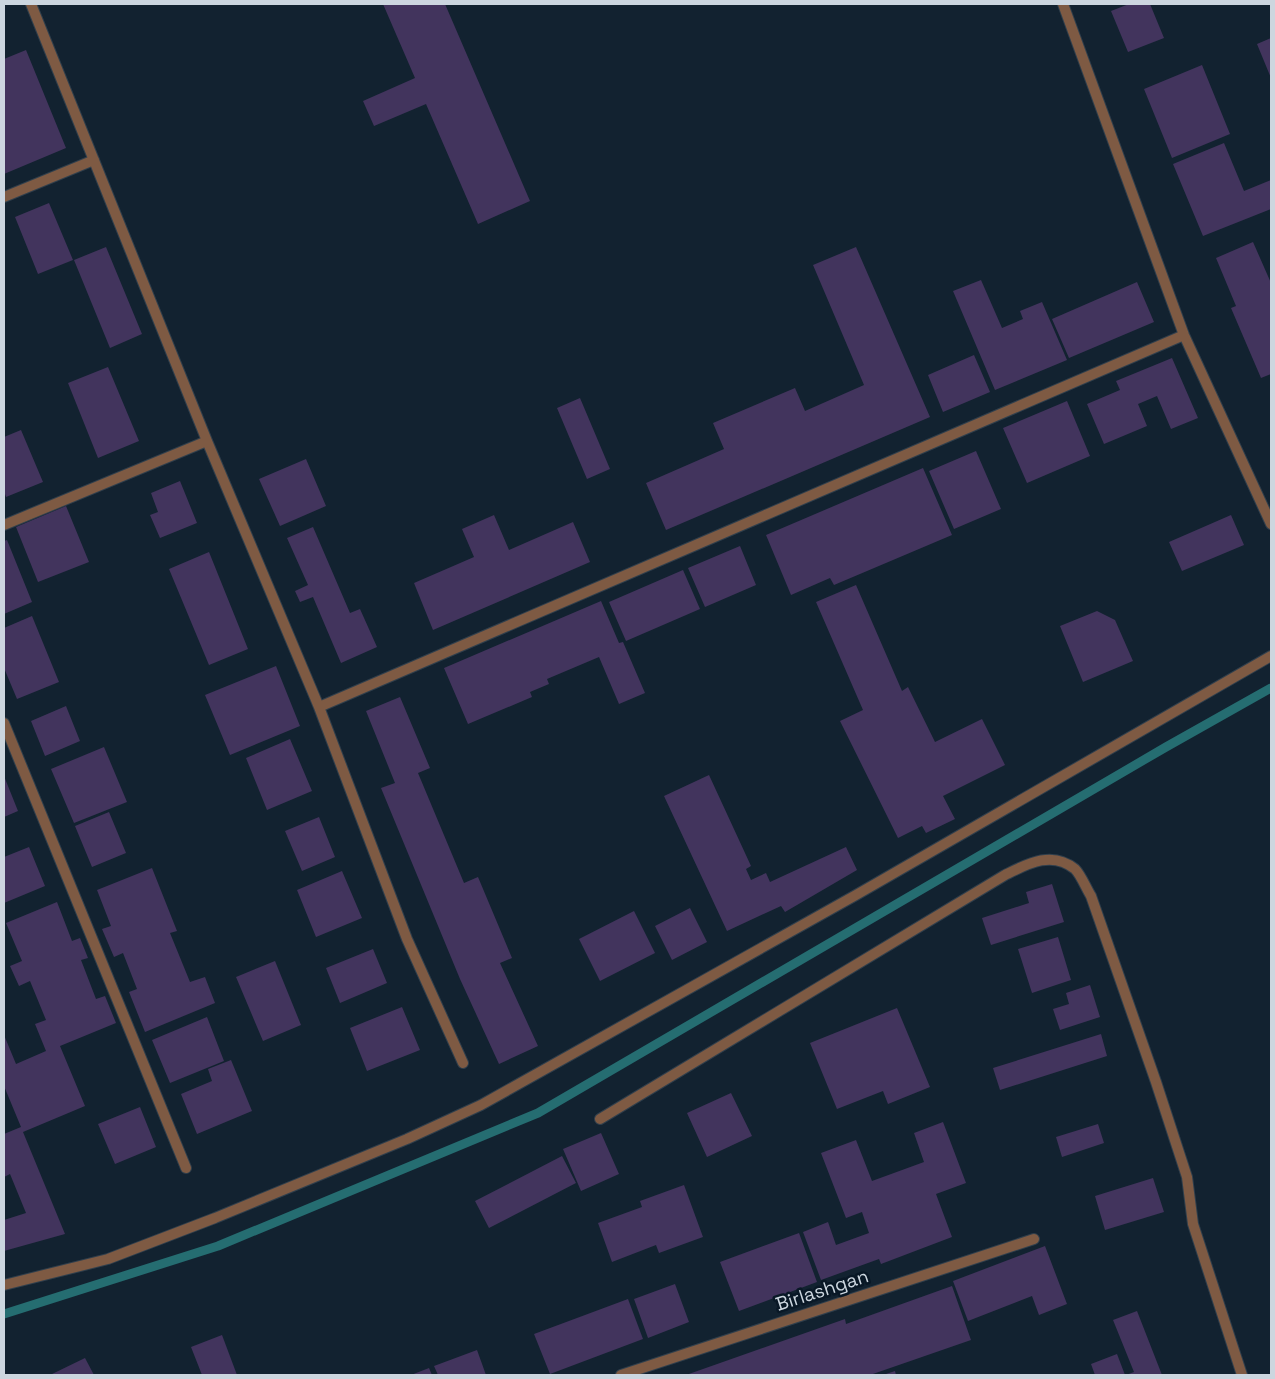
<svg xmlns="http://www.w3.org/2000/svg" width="1275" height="1379" font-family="'Space Grotesk',sans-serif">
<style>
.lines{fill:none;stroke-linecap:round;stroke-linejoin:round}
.stream{stroke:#256d71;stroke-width:9}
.building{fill:#42345d}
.lane-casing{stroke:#303f4c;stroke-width:12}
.street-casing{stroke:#303f4c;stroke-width:12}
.lane{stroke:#7e5a43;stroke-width:10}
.street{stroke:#7e5a43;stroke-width:10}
.labels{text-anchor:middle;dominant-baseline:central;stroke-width:5;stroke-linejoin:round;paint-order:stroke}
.street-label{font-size:19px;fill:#ccd6df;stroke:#091826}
</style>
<rect width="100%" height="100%" fill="#122230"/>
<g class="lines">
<path class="stream" d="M4,1314L218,1246L538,1113L1166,747L1271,688"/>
</g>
<path class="building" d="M383,4H445L530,201L478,224L426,104L374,126L363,101L415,78Z
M1129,4H1150L1164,38L1128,52L1111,11Z
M1271,38V78L1257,44Z
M26,50L66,148L4,174V59Z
M1202,65L1230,134L1172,158L1144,89Z
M1224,143L1244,191L1271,180V209L1203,236L1173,164Z
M49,203L73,260L38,274L15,217Z
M1253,242L1271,283V374L1261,378L1231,308L1236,306L1216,258Z
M106,247L142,334L110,348L74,260Z
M856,247L930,417L666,530L646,483L724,449L713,423L795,388L805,411L864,385L813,265Z
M981,280L1002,328L1023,319L1020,311L1042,302L1067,360L995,390L953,291Z
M1137,282L1154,322L1069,358L1052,319Z
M974,355L990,392L943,412L928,375Z
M1172,358L1198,418L1171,429L1157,396L1138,404L1147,426L1104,444L1087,404L1120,390L1116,381Z
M108,367L139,441L98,458L68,383Z
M580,398L610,469L587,479L557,408Z
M1067,401L1090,456L1027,483L1003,428Z
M21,430L43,482L6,497L4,491V437Z
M976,451L1001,509L954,529L929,471Z
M306,459L326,506L280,526L259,479Z
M923,468L952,535L834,585L830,578L791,595L766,535Z
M180,481L197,523L160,538L150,515L158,512L151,493Z
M66,506L89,562L38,582L16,527Z
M494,515L509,550L573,522L590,562L433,630L414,583L474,557L462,529Z
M1231,515L1244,545L1182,571L1169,542Z
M313,527L350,613L360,609L377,647L341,663L313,597L300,602L295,591L308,585L287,538Z
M7,540L32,602L4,614V541Z
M740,546L756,585L705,607L688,568Z
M209,552L248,649L209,665L169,569Z
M683,570L700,609L626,641L609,602Z
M856,585L902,691L908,687L935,742L982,719L1005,765L943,796L955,819L926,833L922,826L898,838L840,721L863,710L816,602Z
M601,601L619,643L623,642L645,693L619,704L599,657L547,679L549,684L530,692L532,697L468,724L444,668Z
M1097,611L1115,620L1133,661L1083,682L1060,626Z
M32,616L59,682L17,699L4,668V628Z
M276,666L300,726L230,755L205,695Z
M400,697L430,768L418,773L464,883L478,877L512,958L500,963L538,1046L499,1064L460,979L381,788L395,783L366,711Z
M66,706L80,741L45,756L31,721Z
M290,739L312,791L267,810L246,758Z
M104,747L127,802L74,823L51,769Z
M709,775L751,866L746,869L751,880L766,873L770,882L846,847L857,870L785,912L781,906L727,931L664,796Z
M4,776L18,811L4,817Z
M109,812L126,853L92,867L75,826Z
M319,817L335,857L302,871L285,831Z
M29,847L45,886L4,903V857Z
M152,868L177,931L170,933L190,982L205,977L215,1003L145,1032L129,992L137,989L123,953L114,957L102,929L111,926L97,890Z
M342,871L362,918L316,937L297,890Z
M1052,884L1064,922L991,945L982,918L1029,903L1026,892Z
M57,902L72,941L80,938L88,958L81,960L96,999L105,996L116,1023L60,1046L85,1106L23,1132L65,1234L4,1251V1220L26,1213L10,1174L4,1177V1134L21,1127L4,1086V1035L16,1064L46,1051L35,1024L46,1020L30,981L19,986L10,966L22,961L6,923Z
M690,908L707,942L672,960L655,926Z
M634,911L655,953L600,981L579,939Z
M1058,937L1071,980L1032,993L1018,949Z
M373,949L387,983L340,1003L326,968Z
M275,961L301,1025L263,1041L236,977Z
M1090,985L1100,1017L1060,1030L1053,1009L1069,1004L1066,993Z
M402,1007L420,1050L367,1071L350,1028Z
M897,1008L930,1087L888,1104L883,1091L837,1109L810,1043Z
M207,1017L224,1061L170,1083L152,1040Z
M1101,1034L1107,1056L1000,1090L993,1068Z
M231,1060L252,1111L197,1134L181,1094L212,1081L208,1069Z
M731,1093L752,1136L707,1157L687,1113Z
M140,1107L156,1147L115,1164L98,1124Z
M943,1122L966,1183L936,1194L952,1237L881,1264L879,1259L821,1280L803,1232L828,1222L836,1245L869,1233L862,1212L846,1218L821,1153L856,1140L872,1181L924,1162L914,1133Z
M1098,1124L1104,1143L1062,1157L1056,1137Z
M601,1133L619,1174L581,1191L563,1149Z
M562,1156L576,1183L489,1228L475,1201Z
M1153,1178L1164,1212L1105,1230L1095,1196Z
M684,1185L703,1237L659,1253L656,1245L612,1262L598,1223L642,1207L640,1201Z
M799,1233L817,1282L739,1311L720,1262Z
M1045,1246L1067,1304L1039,1315L1032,1296L968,1321L953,1281Z
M675,1284L689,1322L648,1338L634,1299Z
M952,1286L971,1340L870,1375H686L845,1319L846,1324Z
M628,1299L643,1339L550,1374L534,1334Z
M1137,1311L1162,1375H1126L1134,1372L1113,1320Z
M222,1335L237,1375H202L191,1347Z
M477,1350L486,1375H438L434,1366Z
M1117,1354L1125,1375H1095L1091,1364Z
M85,1358L94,1375H50Z
M429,1368L432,1375H411Z
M895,1371L896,1375H883Z"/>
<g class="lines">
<defs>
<path id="lane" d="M600,1119L1005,875C1027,864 1052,850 1075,869C1081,875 1086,888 1091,896L1156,1082L1187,1177L1193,1224L1242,1375"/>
<path id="street" d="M31,4L207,441L319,707L407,939L463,1063
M1063,4L1184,335L1271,524
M4,197L94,160
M4,525L207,441
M319,707L1184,335
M4,723L186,1168
M4,1285L108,1259L215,1218L407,1139L481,1105L856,895L1271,656
M621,1375L1034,1239"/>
</defs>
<use href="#lane" class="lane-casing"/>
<use href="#street" class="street-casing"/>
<use href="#lane" class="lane"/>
<use href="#street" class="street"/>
</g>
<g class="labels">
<g class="street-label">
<text transform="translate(822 1290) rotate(-18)">Birlashgan</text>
</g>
</g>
<rect width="1275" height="1379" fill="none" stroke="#ccd6df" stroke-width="10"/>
</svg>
